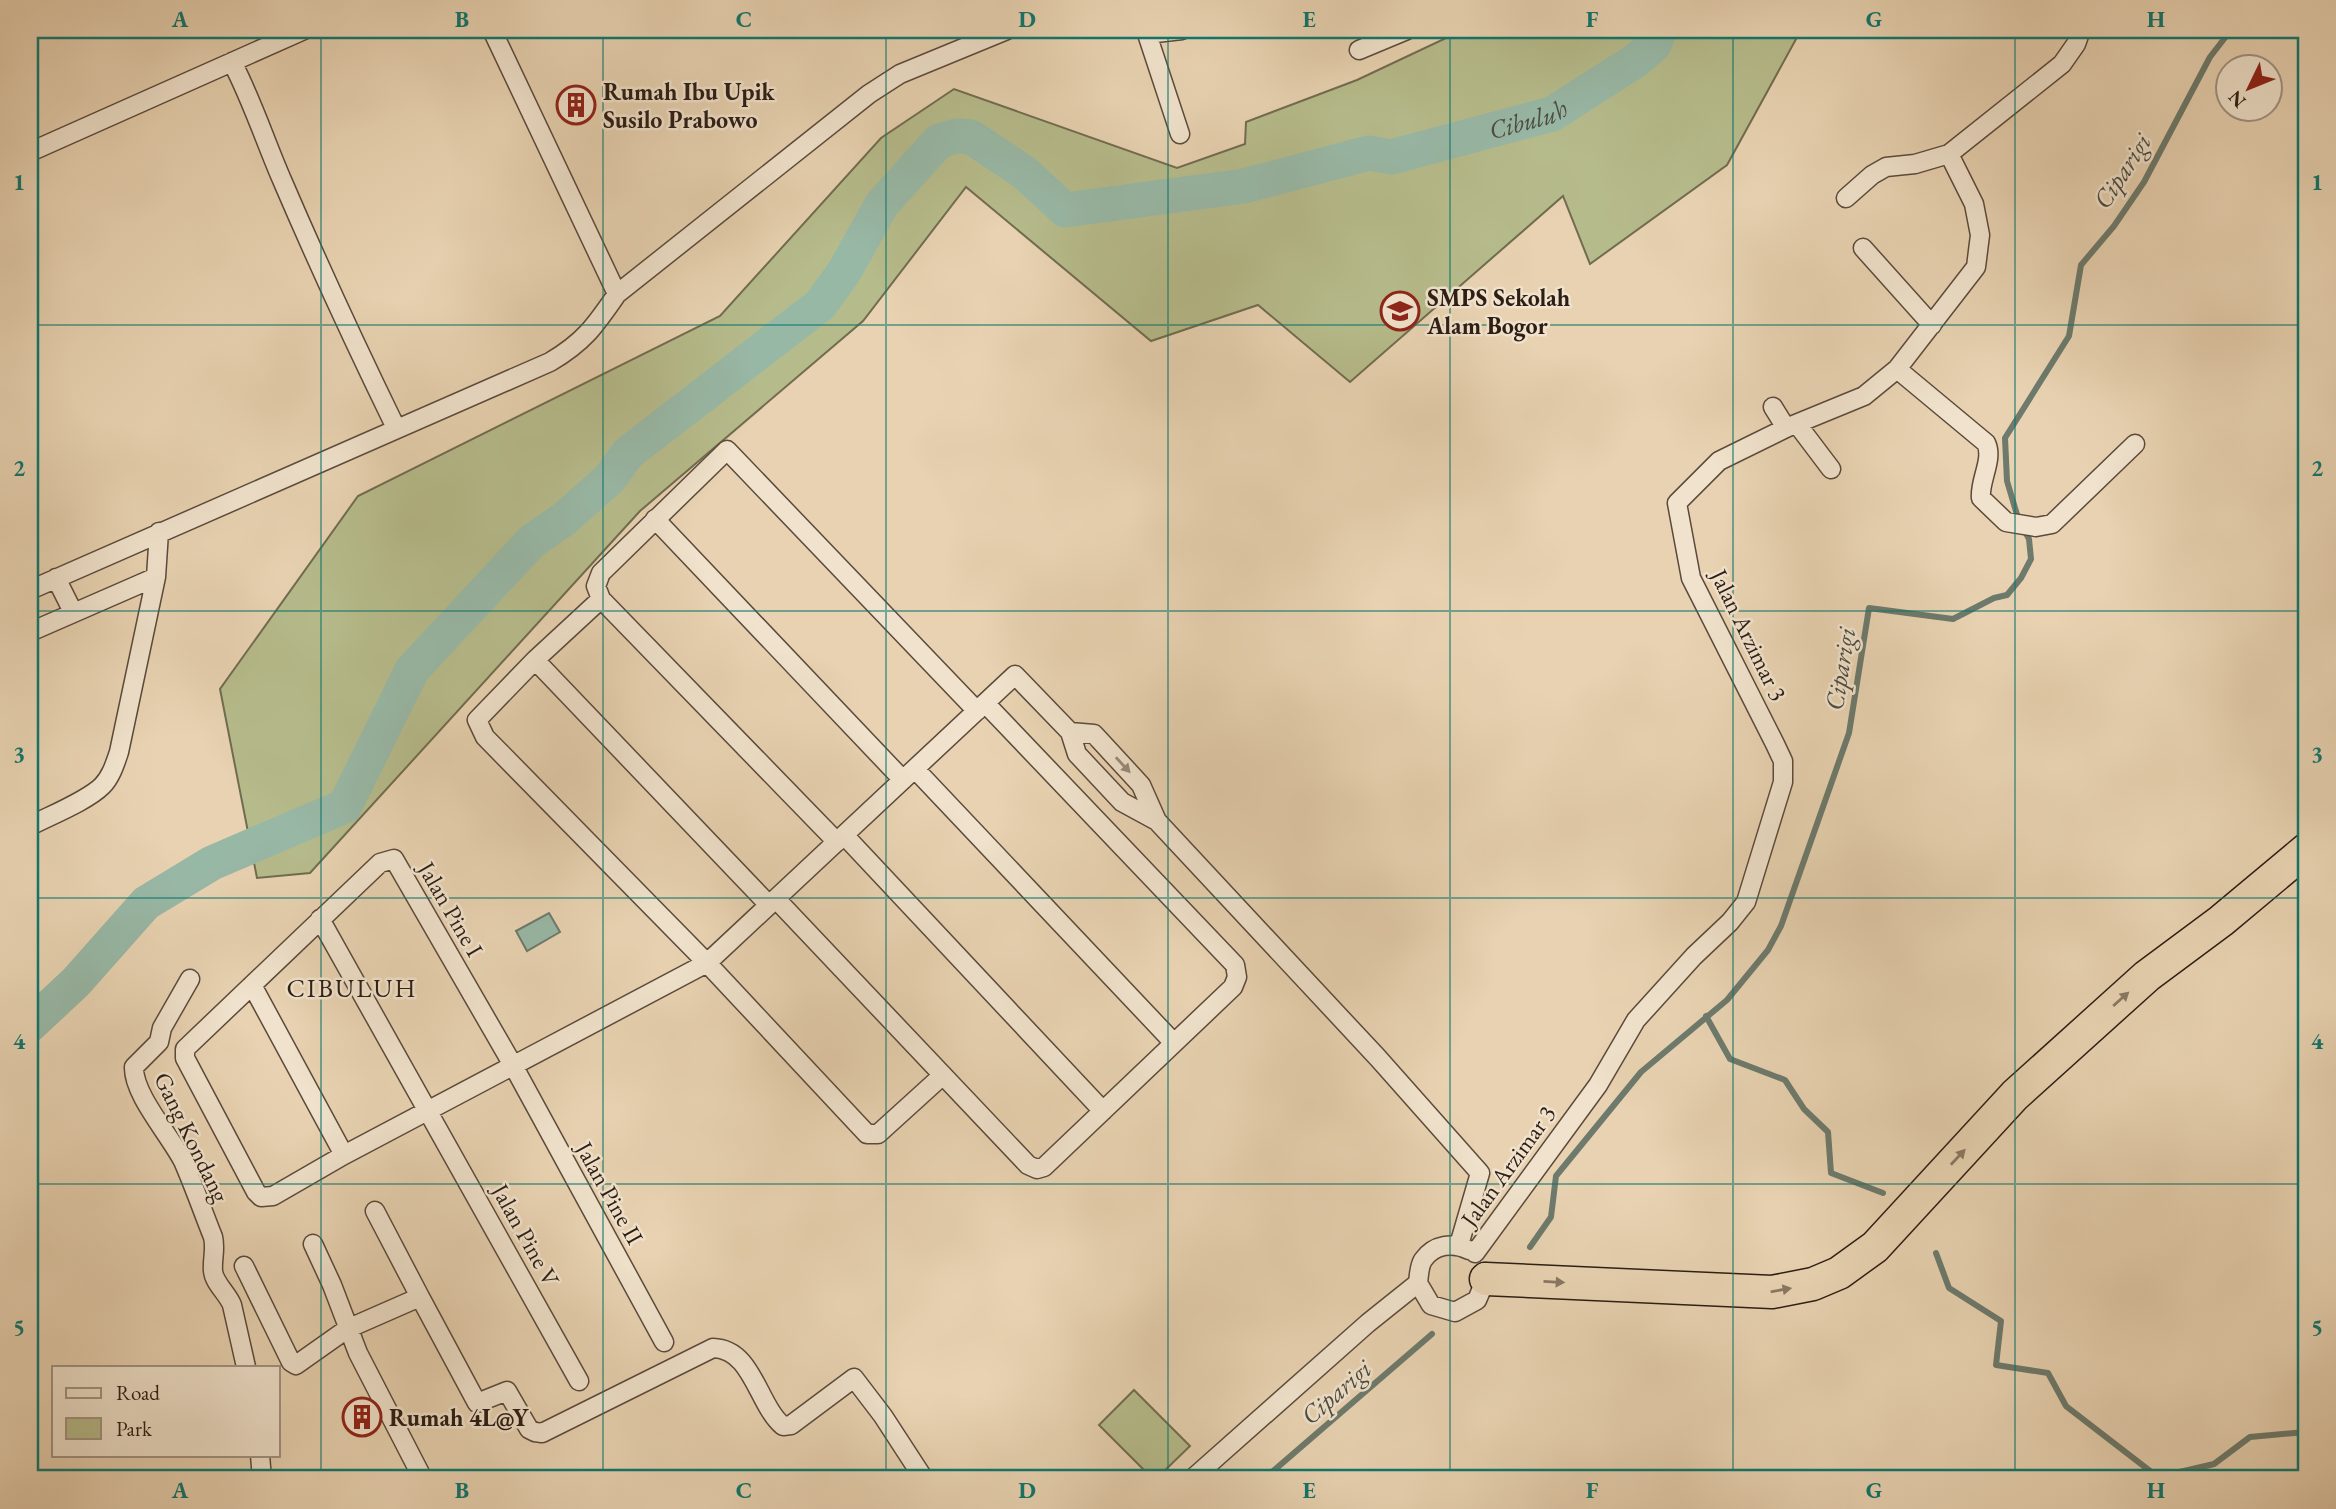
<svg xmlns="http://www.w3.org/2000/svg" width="2336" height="1509" font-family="'EB Garamond',serif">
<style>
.green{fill:#b6bb8b;stroke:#716c50;stroke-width:2}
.water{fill:#98b8a6;stroke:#6d7a6c;stroke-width:2}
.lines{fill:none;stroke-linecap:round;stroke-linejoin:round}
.stream{stroke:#6d7a6c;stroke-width:6}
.river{stroke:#98b8a6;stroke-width:35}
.street-casing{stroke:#5b4a3c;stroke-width:21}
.highway-casing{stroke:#2c1d15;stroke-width:35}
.street{stroke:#f0e2cc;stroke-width:18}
.highway{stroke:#e8d2b1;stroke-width:32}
.oneway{fill:#98897a}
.oneway2{fill:#8a7863}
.grid{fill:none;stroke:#0f766e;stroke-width:2;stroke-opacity:0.55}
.labels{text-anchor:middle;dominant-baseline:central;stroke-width:5;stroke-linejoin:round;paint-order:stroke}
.poi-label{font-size:24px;font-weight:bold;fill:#2c1d15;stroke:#f0e2cc;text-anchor:start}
.street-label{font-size:24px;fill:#2c1d15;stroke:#f0e2cc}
.water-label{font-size:26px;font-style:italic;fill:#4c4c40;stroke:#f0e2cc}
.neighbourhood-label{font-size:26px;letter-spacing:2px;fill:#2c1d15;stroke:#f0e2cc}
.neatline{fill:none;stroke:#0f766e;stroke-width:2.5}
.grid-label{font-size:23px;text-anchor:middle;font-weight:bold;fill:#0f766e}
</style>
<rect width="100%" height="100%" fill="#e8d2b1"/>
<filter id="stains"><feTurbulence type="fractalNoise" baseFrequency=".00286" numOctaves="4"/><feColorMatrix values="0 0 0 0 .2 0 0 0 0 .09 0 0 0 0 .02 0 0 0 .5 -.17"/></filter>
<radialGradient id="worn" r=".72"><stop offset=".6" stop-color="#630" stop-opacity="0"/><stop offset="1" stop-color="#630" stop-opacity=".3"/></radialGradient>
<path class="green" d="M1463,30H1801L1727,165L1590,264L1563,196L1350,382L1258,305L1151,341L966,187L863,321L640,511L310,873L257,878L220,689L358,496L720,316L881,138L954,89L1177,168L1245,144L1246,122L1357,80Z
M1134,1390L1190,1446L1156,1479H1153L1099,1425Z"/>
<path class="water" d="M549,913L560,932L527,951L516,931Z"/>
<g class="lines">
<path class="stream" d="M1706,1016L1730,1059L1785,1080L1804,1109L1828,1132L1831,1173L1883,1193
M1530,1247L1551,1217L1556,1176L1641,1072L1727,1000L1768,950L1781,926L1849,733L1869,608L1953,619L1994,598L2007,595L2021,578L2031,559L2029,539L2018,518L2007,481L2005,438L2069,336L2081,265L2114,226L2144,182L2210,57L2231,30
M1936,1253L1949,1288L2001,1321L1996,1365L2048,1373L2066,1406L2158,1477L2214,1464L2250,1437L2306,1432
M1264,1479L1432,1334"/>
<path class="river" id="s1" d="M30,1025L76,982L146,903L212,863L345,806L412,670L532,541L564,519L591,495L610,478L628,453L820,305L844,272L882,204L939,141L956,136L971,137L1025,173L1065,210L1244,186L1369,153L1391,157L1552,114L1635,61L1654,45L1660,30"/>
<defs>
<path id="street" d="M492,30L617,294
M1144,30L1147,34L1182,30
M1147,34L1180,134
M1359,50L1407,30
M232,62C252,100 265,141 282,180C318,264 356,346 396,428
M30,152L304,30
M1846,198L1872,175L1886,167L1915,164L1949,154
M1863,248L1932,325
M1897,369L1986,443C1994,459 1979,481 1981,498L2006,522L2036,527L2052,524L2135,444
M1773,407L1786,428
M1797,424L1831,469
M655,519L903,780
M56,578L73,612
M30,590L550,362C584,342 595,326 617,294L869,94L900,74L1007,30
M601,599L837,842
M30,632L156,577
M535,660L769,905
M1070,732L1094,734L1141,785L1157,821
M915,769L1174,1043
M30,826C49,816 87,801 102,786C111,777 115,764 119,752L156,577L159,532
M844,835L1103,1111
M776,899L1028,1165L1037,1169L1044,1167L1233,987L1237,977L1235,965L985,703
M320,919L579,1381
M190,979L162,1028L159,1042L134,1067C133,1094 169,1134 183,1161C194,1186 203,1212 213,1237C216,1249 212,1259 213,1271C214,1283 228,1294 232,1305L246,1367
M252,985L344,1155
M943,1075L878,1134H867L707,963L485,737L477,720L535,660L601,599L596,586L601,573L727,450L977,711
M375,1211L420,1297
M313,1244L332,1285L358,1353L423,1479
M1475,1253L1598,1085L1636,1020L1694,956L1730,922L1746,902L1783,782V761L1775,744L1691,578L1677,503L1719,461L1786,428L1864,396L1897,369L1976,267L1980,235L1974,204L1949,154L2062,64L2076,44L2081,30
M244,1266L291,1362L296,1365L347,1329L420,1297L477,1403L507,1391L529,1429L535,1432L542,1433L713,1348C753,1349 757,1404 783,1426L791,1425L854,1378L883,1416L924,1479
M1418,1283L1431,1305L1455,1312L1477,1300L1486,1279L1484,1272
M664,1342L514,1067L394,859L380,863L185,1049V1058L256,1192L261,1197L273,1196L344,1155L707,963L1015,675L1070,732L1077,754L1122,802L1157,821L1378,1058L1480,1173L1459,1245
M260,1455L262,1479
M1192,1479L1368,1323L1418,1283C1419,1276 1419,1266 1423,1260C1434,1244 1453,1242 1469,1250"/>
<path id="highway" d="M1486,1279L1772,1292L1813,1284L1839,1273L1875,1247L2015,1095L2147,976L2221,921L2306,850"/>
</defs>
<use href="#street" class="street-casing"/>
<use href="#highway" class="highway-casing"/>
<use href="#street" class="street"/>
<use href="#highway" class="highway"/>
</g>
<defs><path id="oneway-solid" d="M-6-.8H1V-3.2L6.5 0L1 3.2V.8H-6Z" transform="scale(1.75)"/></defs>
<use class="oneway" href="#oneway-solid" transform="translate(1123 765) rotate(47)"/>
<g class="oneway2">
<use href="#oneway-solid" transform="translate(2121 999) rotate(-42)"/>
<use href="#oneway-solid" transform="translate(1958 1157) rotate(-47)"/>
<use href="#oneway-solid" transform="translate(1554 1282) rotate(3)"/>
<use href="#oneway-solid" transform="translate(1781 1290) rotate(-10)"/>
</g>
<path class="grid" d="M321,30V1479M603,30V1479M886,30V1479M1168,30V1479M1450,30V1479M1733,30V1479M2015,30V1479M30,325H2306M30,611H2306M30,898H2306M30,1184H2306"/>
<defs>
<symbol id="building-ring" viewBox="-11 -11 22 22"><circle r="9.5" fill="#f0e2cc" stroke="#8f2418" stroke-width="1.5"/><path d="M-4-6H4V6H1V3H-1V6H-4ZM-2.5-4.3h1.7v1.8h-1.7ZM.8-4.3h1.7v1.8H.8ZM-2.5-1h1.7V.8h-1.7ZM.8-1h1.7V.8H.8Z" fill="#8f2418"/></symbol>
<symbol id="school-ring" viewBox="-11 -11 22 22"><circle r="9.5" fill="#f0e2cc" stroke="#8f2418" stroke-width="1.5"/><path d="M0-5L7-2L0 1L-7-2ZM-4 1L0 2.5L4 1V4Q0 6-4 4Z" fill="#8f2418"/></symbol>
</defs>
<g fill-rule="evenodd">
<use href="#building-ring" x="554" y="83" width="44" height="44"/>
<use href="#school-ring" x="1378" y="289" width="44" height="44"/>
<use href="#building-ring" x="340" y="1395" width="44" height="44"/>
</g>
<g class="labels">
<g class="poi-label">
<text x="603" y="91">Rumah Ibu Upik<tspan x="603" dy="28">Susilo Prabowo</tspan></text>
<text x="1427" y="297">SMPS Sekolah<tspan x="1427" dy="28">Alam Bogor</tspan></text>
<text x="389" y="1417">Rumah 4L@Y</text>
</g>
<g class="street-label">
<text transform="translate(1749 635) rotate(64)">Jalan Arzimar 3</text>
<text transform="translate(451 909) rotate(60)">Jalan Pine I</text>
<text transform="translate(192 1137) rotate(64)">Gang Kondang</text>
<text transform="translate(1508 1166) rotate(-54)">Jalan Arzimar 3</text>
<text transform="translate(610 1193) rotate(61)">Jalan Pine II</text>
<text transform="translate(526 1235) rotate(61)">Jalan Pine V</text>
</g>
<g class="water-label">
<text stroke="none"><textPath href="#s1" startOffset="1922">Cibuluh</textPath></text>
<text transform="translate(2122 171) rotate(-57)">Ciparigi</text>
<text transform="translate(1840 669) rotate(-81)">Ciparigi</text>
<text transform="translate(1336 1392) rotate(-41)">Ciparigi</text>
</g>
<g class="neighbourhood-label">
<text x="352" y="988">CIBULUH</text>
</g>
</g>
<rect width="2336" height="1509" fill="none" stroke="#e8d2b1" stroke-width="77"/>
<rect x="52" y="1366" width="228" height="91" fill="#f0e2cc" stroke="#a29383" stroke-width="2"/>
<rect x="66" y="1388" width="35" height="10" fill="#f0e2cc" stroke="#a29383" stroke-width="2"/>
<text x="116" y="1400" font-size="21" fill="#2c1d15">Road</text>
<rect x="66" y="1418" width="35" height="21" fill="#b6bb8b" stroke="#a29383" stroke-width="2"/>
<text x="116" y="1436" font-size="21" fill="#2c1d15">Park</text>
<g transform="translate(2249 88) rotate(227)"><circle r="33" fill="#f0e2cc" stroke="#a29383" stroke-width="2"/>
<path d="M0-5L12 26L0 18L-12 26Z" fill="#8f2418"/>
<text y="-10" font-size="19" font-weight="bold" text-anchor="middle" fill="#2c1d15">N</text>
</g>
<rect x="38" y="38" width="2260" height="1432" class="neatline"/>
<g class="grid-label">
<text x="180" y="27">A</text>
<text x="462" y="27">B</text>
<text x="744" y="27">C</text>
<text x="1027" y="27">D</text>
<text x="1309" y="27">E</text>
<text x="1592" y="27">F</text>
<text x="1874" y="27">G</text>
<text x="2156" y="27">H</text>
<text x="19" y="190">1</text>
<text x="2317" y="190">1</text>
<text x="19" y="476">2</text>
<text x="2317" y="476">2</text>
<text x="19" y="762">3</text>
<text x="2317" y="762">3</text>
<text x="19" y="1049">4</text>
<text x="2317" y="1049">4</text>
<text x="19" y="1335">5</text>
<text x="2317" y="1335">5</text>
<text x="180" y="1498">A</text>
<text x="462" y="1498">B</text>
<text x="744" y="1498">C</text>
<text x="1027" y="1498">D</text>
<text x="1309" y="1498">E</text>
<text x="1592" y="1498">F</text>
<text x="1874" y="1498">G</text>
<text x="2156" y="1498">H</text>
</g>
<rect width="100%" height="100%" filter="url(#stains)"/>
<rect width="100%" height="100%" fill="url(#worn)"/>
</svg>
